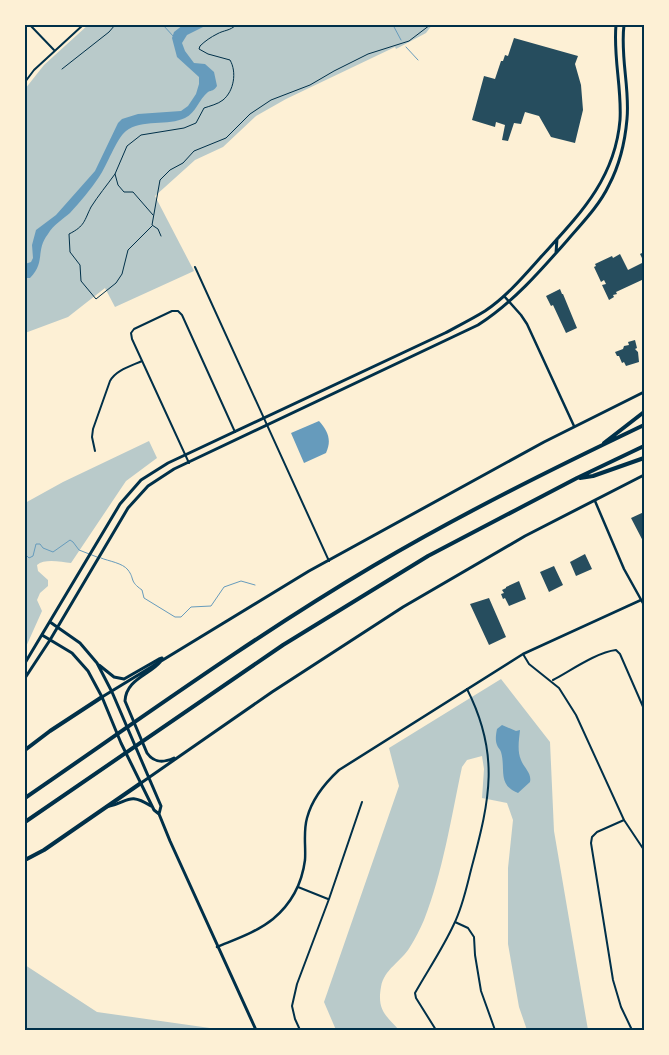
<svg xmlns="http://www.w3.org/2000/svg" width="669" height="1055" font-family="Karla,sans-serif">
<style>
.green{fill:#b9caca}
.water{fill:#669bbc}
.lines{fill:none;stroke-linecap:round;stroke-linejoin:round}
.stream{stroke:#669bbc;stroke-width:1}
.building{fill:#264d5e}
.path{stroke:#003049;stroke-width:1}
.minor{stroke:#003049;stroke-width:2}
.tertiary{stroke:#003049;stroke-width:2.5}
.secondary{stroke:#003049;stroke-width:3}
.motorway{stroke:#003049;stroke-width:4}
.neatline{fill:none;stroke:#003049;stroke-width:2}
</style>
<rect width="100%" height="100%" fill="#fdf0d5"/>
<path class="green" d="M88,25H432L426,33L396,49L395,47L286,99L256,116L223,147L195,160L155,196L194,271L115,307L105,288L68,317L25,333V89L44,65Z
M149,441L157,458L126,481L71,563C61,562 45,558 37,565L38,571L48,580V586L40,593L37,600L42,611L25,649V503L63,482Z
M501,679L550,742L554,831L588,1030H527L519,1007L508,944V868L513,820L507,803L482,798L484,769L482,756L467,760L462,767C451,818 443,872 424,920C420,929 415,939 410,947C401,962 384,969 381,987C377,1009 385,1015 399,1030H336L324,1002L399,786L389,748Z
M25,965L97,1012L224,1030H25Z"/>
<path class="water" d="M183,25H207L187,35L182,43L185,51L194,63L205,64L214,72L217,86C214,91 212,90 208,92C199,99 196,113 185,118C169,126 141,119 126,131C116,139 107,166 99,177C91,189 80,202 70,213C63,219 53,225 48,234C35,251 46,262 30,278H25V264L31,262L33,258L32,245L36,230L56,215L95,171L118,123L122,119L138,114L181,111L188,106L196,94L199,84V77L177,57L172,38L174,32Z
M319,421C328,431 332,440 326,453L304,463L291,433Z
M502,725L516,731L520,730C519,740 517,751 521,760C524,768 532,773 530,782L518,793C497,785 506,769 501,752C500,749 498,748 497,745C495,740 496,734 497,729Z"/>
<g class="lines">
<path class="stream" d="M163,25L174,37
M393,25L401,40
M406,47L418,60
M25,554L29,558L33,556L36,544H40L43,548L53,552L70,540L73,542L79,550L97,557
M101,558C108,561 123,563 128,570C135,579 129,581 142,590L144,598L175,617H181L191,607L211,606L224,587L241,581L255,585"/>
</g>
<path class="building" d="M514,38L578,56L575,64L581,85L583,110L575,143L551,137L539,116L525,112L521,124L514,123L508,141L502,140L505,125L496,122L495,127L472,120L484,76L495,79L501,61H503L505,55L508,56Z
M644,252V279L616,292L617,294L613,295L614,297L609,300L602,285L606,284L604,280L601,282L594,267L596,266L595,264L612,256L613,258L620,254L628,270L644,262L640,254Z
M560,289L562,294H563L577,328L566,333L553,305L551,306L546,296Z
M635,340L637,348L635,349L638,352L639,362L626,366L624,362L622,363L619,356H617L615,352L623,349L624,346L629,345L628,342Z
M644,512V543L631,518Z
M585,554L592,569L576,576L570,562Z
M554,566L563,585L549,592L540,572Z
M519,581L526,599L509,606L505,598L503,599L501,594L504,593L502,590L506,588V587Z
M489,598L506,637L489,645L470,604Z"/>
<g class="lines">
<path class="path" d="M62,69L109,32L115,25
M115,174C107,185 98,196 91,207C84,221 85,226 69,234L70,252L80,265L81,281L96,299L116,283L122,274L128,250L152,226
M153,215L133,192H124L118,185L115,174L127,146L141,135L184,128L196,123L204,108C210,106 218,104 223,100C234,91 237,72 230,60L208,54L199,49L200,46C205,41 211,37 217,34C224,30 230,31 236,25
M161,236L158,229L152,225L160,180L170,170L183,163L194,151L226,138L250,114L271,100L310,85L334,71L368,54L409,41L430,25"/>
<path class="minor" d="M30,25L54,50
M25,82L34,70L83,25
M195,267L329,561
M95,451L92,437L93,429L110,381C116,370 131,366 142,361
M189,463L132,339L131,333L134,329L172,311H178L182,315L235,432
M523,654L529,664L559,688L576,715L624,820L644,850
M553,680C570,671 597,652 616,650L620,654L644,709
M624,820L597,832L592,837L591,843L613,980L621,1007L632,1030
M298,887L328,899
M455,922L468,928L474,937L475,955L481,991L495,1030
M300,1030L295,1019L292,1006L297,984L329,899L362,802
M436,1030L416,998L415,993C428,970 443,948 454,924C463,906 467,885 472,866C490,799 500,754 467,689"/>
<path class="tertiary" d="M504,296L521,315L527,324L574,426
M595,501L624,569L644,605
M217,947C236,939 257,932 273,919C291,904 302,883 305,860C306,846 303,832 307,818C312,799 325,783 339,770L523,654L641,600"/>
<path class="secondary" d="M556,253L557,239
M50,622L80,643L97,663L112,692L161,806L159,814
M42,635L72,653L88,671L102,697L121,743L154,810L159,814L170,841L256,1030
M161,661C150,675 126,679 125,701L147,753C154,763 163,763 174,758
M25,663L120,504L141,480L168,463L445,333C458,326 472,319 485,311C506,297 523,277 540,258C578,216 615,180 620,120C622,88 613,57 616,25
M99,665L114,677L124,679L159,659L162,658
M25,678L50,640L128,508L148,486L174,469L478,325C514,302 543,268 571,236C585,220 600,204 609,185C620,164 625,142 627,119C630,88 620,57 624,25
M102,697L309,571L544,442L644,392
M141,783L272,692L403,607L525,536L644,475
M106,807C129,803 127,791 151,806"/>
<path class="motorway" d="M604,443L644,412
M580,478L593,476L644,458
M25,750L50,731L102,697
M25,798C140,719 253,637 373,566C461,514 552,469 644,425
M25,822L283,645L428,556L577,478L644,446
M25,860L44,850L141,783"/>
</g>
<rect width="669" height="1055" fill="none" stroke="#fdf0d5" stroke-width="52"/>
<rect x="26" y="26" width="617" height="1003" class="neatline"/>
</svg>
